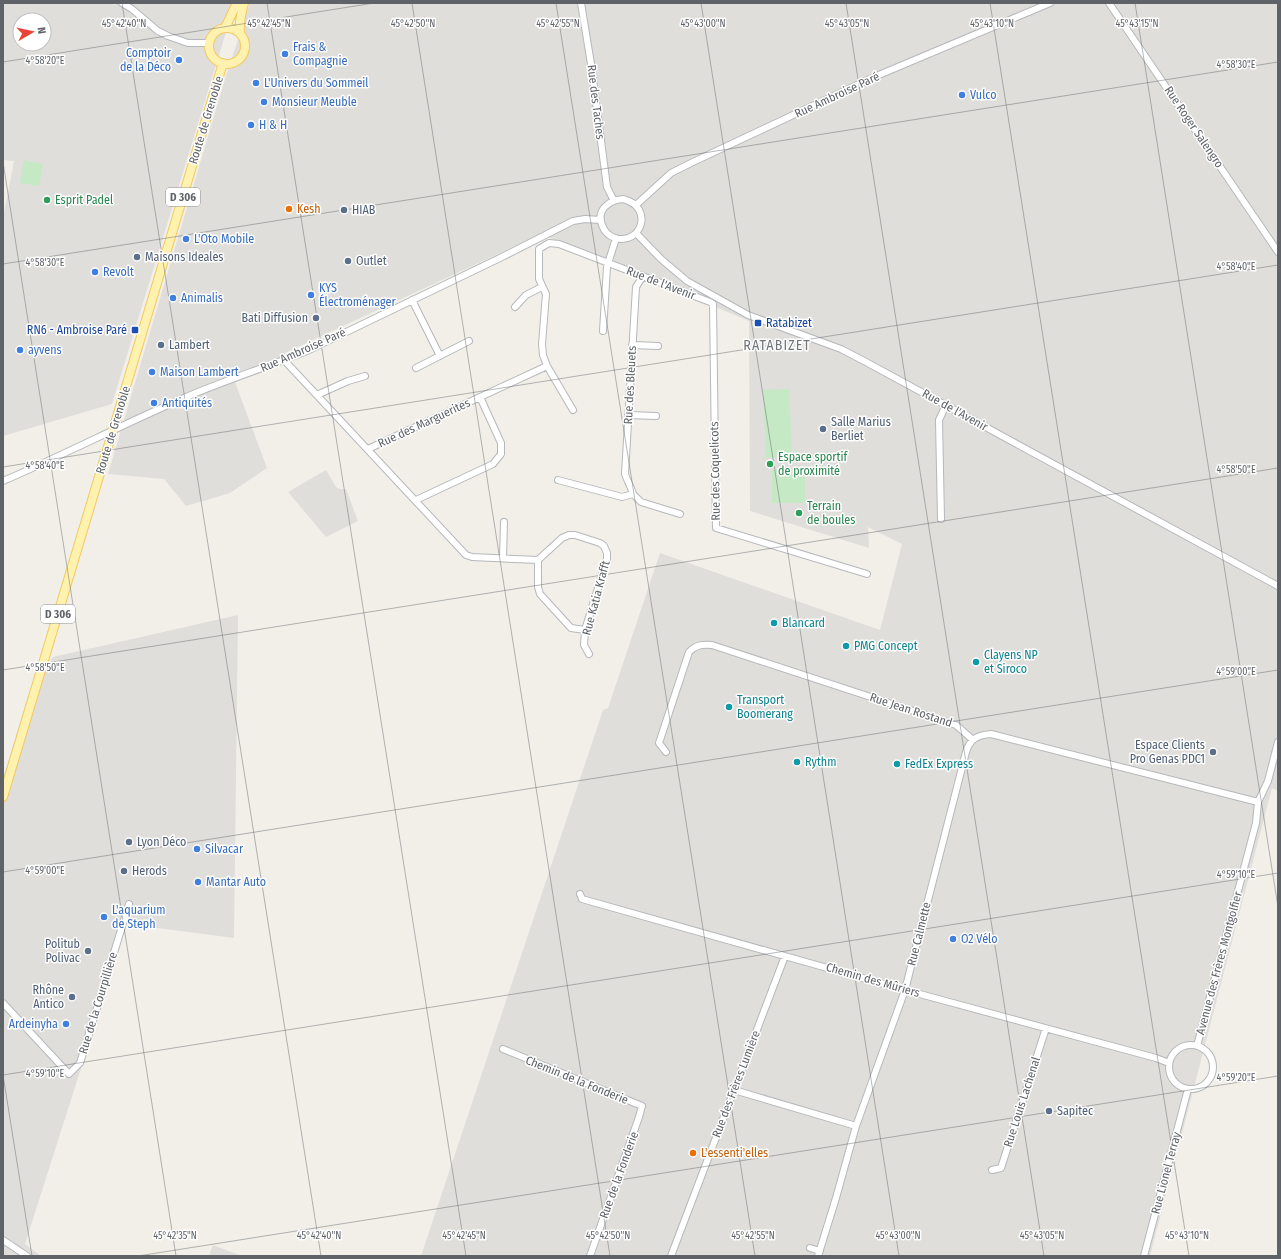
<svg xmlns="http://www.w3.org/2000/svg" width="1281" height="1259" font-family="'Fira Sans Condensed',sans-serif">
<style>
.industrial{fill:#e0deda;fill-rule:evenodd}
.pitch{fill:#c5e8c5}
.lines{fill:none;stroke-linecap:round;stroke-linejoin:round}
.minor-casing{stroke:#b5b8bc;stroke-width:8}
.major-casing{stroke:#f2c960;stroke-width:10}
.minor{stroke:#fff;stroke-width:6}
.major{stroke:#fff2af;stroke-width:8}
.ticks{fill:none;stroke:#5f6368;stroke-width:1;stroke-opacity:0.45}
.shop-dot{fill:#3f7fe0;stroke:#fff;stroke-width:1.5}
.leisure-dot{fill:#2e9e5b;stroke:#fff;stroke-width:1.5}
.food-dot{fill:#e8710a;stroke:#fff;stroke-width:1.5}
.service-dot{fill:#5c6f8a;stroke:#fff;stroke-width:1.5}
.transit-dot{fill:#1a4fb4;stroke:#fff;stroke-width:1.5}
.culture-dot{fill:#0f9aa8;stroke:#fff;stroke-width:1.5}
.labels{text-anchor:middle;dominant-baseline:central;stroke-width:3;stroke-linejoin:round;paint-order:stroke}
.shield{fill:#fff;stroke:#8f9295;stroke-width:1}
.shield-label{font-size:11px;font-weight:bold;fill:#5f6368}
.shop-label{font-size:12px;fill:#366cbe;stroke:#fff;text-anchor:start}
.street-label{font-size:12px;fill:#5f6368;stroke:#fff}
.leisure-label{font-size:12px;fill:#27864d;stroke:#fff;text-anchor:start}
.food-label{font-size:12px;fill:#c56008;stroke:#fff;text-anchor:start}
.service-label{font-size:12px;fill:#4e5e75;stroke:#fff;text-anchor:start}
.transit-label{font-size:12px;fill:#164399;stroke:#fff;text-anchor:start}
.culture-label{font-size:12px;fill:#0d838f;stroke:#fff;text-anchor:start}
.quarter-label{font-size:14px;letter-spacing:1px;fill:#70757a;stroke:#fff}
.ticks-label{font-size:10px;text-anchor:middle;fill:#5f6368;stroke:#fff;stroke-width:3;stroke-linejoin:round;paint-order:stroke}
</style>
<rect width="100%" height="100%" fill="#f1efe8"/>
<path class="industrial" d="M3,3H107L115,5L116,3H235L112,404L3,436V218L14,161L3,160ZM20,20H44V44H20Z
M250,3H1273L1278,4V791L1272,788L1150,1256H421L603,710L608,708L660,553L880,630L902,544L868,527L869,548L750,511L749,321L541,234L285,353L281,365L235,382L267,468L230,493L186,506L164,479L108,474L225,79Z
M326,470L336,487L340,489H346L358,521L326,537L288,492Z
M238,615L234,938L127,924L25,1244L41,1256H3V779L30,690L53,657Z
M213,1245L242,1256H209Z"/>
<path class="pitch" d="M24,160L43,164L39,186L20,183Z
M789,389L792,457L766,458L763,390Z
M805,469V503H772V470Z"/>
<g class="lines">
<defs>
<path id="minor" d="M122,3L132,9L158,31L168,36L188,43H210
M581,3L591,64L607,187L614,201
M1109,3L1278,252
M623,199C655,207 641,246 615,238C609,236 604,231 602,225C596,210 609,200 623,199Z
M636,205L671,173L693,162L874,77L1050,3
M636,233L661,259L687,281L748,315L841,349L866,362L1278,586
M412,300L440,356
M515,307L526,295L542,287
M603,331L607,267L616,238
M632,345L658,346
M284,360L466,555L472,557L538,560V587L540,594L571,628L585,630
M416,368L469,341
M317,395L348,381L365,376
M573,410L547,366L543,355L542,344L546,294L539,279V249L549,243L559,244L710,302L713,304L716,528L867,574
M628,415L656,416
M368,449L547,366
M558,480L622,497L633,494L641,502L680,514
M3,481C64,455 123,424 184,398C225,380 268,367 309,350L502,257L573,221L585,219L601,220
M633,494C631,486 627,481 625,474L636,287L643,276
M416,500L493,464L501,454V443L480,397
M941,519L939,420L946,405
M503,558L504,522
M538,560L562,538L569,535H575L600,543L604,546L607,553V559L585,630L584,645L589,654
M666,752L659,743L689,652C696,645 702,644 712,645L956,725L973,740
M580,894L582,899L905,990L1156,1058L1169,1063
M3,1003L69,1074L80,1063L129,904
M1169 1067a22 22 0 1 1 44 0a22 22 0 1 1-44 0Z
M1197,1046L1256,823L1258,802L1268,781L1278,742
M503,1049L642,1106L639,1117L590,1256
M734,1090L856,1126
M992,1170L1001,1168L1046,1028
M3,1240L27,1256
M810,1248L820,1251
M671,1256L785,956
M818,1256L836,1198L856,1126L905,990L966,752C970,739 977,735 991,734L1258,802
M1144,1256L1188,1089"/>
<path id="major" d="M225,28L237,3
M209 46a18 18 0 1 1 36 0a18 18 0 1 1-36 0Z
M240,33C239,22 241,14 244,3
M3,797L223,63"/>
</defs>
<use href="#minor" class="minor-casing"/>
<use href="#major" class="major-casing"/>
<use href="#minor" class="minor"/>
<use href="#major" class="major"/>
</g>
<path class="ticks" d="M122,3L321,1256M267,3L466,1256M412,3L610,1256M556,3L755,1256M701,3L899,1256M846,3L1044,1256M990,3L1189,1256M1135,3L1278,907M3,62L374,3M3,162L176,1256M3,264L1278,62M3,467L1278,265M3,670L1278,468M3,872L1278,670M3,1075L1278,873M3,1075L32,1256M138,1256L1278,1076"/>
<g class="shop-dot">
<circle cx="285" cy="54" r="4"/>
<circle cx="179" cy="60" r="4"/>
<circle cx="256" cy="83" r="4"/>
<circle cx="962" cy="95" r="4"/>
<circle cx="264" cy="102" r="4"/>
<circle cx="251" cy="125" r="4"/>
<circle cx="186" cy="239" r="4"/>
<circle cx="95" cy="272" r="4"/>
<circle cx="311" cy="295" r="4"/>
<circle cx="173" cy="298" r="4"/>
<circle cx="20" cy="350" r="4"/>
<circle cx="152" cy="372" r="4"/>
<circle cx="154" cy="403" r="4"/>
<circle cx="197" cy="849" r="4"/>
<circle cx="198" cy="882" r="4"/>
<circle cx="104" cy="917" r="4"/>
<circle cx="953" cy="939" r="4"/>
<circle cx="66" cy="1024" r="4"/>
</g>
<g class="leisure-dot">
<circle cx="47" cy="200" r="4"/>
<circle cx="770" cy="464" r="4"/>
<circle cx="799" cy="513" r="4"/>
</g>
<g class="food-dot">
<circle cx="289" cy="209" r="4"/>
<circle cx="693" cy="1153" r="4"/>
</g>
<g class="service-dot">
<circle cx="344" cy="210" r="4"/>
<circle cx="137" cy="257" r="4"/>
<circle cx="348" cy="261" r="4"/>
<circle cx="316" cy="318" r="4"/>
<circle cx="161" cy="345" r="4"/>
<circle cx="823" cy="429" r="4"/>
<circle cx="1213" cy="752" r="4"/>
<circle cx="129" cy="842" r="4"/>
<circle cx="124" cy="871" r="4"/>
<circle cx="88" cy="951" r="4"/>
<circle cx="72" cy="997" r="4"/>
<circle cx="1049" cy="1111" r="4"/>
</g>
<g class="transit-dot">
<rect x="754" y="319" width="8" height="8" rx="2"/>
<rect x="131" y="326" width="8" height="8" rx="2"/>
</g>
<g class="culture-dot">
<circle cx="774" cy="623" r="4"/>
<circle cx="846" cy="646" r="4"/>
<circle cx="976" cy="662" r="4"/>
<circle cx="729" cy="707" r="4"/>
<circle cx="797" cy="762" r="4"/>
<circle cx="897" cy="764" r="4"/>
</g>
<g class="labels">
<g class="shield">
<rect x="166" y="188" width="34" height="18" rx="3"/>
<rect x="41" y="605" width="34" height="18" rx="3"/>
</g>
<g class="shield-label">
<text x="183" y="197">D 306</text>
<text x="58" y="614">D 306</text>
</g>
<g class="shop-label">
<text x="293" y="47">Frais &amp;<tspan x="293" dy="14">Compagnie</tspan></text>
<text x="171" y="53" text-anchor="end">Comptoir<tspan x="171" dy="14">de la Déco</tspan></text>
<text x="264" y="83">L'Univers du Sommeil</text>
<text x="970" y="95">Vulco</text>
<text x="272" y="102">Monsieur Meuble</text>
<text x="259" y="125">H &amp; H</text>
<text x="194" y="239">L'Oto Mobile</text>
<text x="103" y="272">Revolt</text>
<text x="319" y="288">KYS<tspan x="319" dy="14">Électroménager</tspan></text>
<text x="181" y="298">Animalis</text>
<text x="28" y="350">ayvens</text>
<text x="160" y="372">Maison Lambert</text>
<text x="162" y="403">Antiquités</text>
<text x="205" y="849">Silvacar</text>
<text x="206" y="882">Mantar Auto</text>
<text x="112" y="910">L'aquarium<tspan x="112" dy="14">de Steph</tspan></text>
<text x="961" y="939">O2 Vélo</text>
<text x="58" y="1024" text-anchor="end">Ardeinyha</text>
</g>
<g class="street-label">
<text transform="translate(837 95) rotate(-25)">Rue Ambroise Paré</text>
<text transform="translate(596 102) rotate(83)">Rue des Taches</text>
<text transform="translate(206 120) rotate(-73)">Route de Grenoble</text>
<text transform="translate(1194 127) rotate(56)">Rue Roger Salengro</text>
<text transform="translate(661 283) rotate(21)">Rue de l'Avenir</text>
<text transform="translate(303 350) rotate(-24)">Rue Ambroise Paré</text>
<text transform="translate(630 385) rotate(-87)">Rue des Bleuets</text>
<text transform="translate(955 410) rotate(29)">Rue de l'Avenir</text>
<text transform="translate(424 423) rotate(-25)">Rue des Marguerites</text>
<text transform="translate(113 430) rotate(-73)">Route de Grenoble</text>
<text transform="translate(715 471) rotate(-91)">Rue des Coquelicots</text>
<text transform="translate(596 598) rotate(-75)">Rue Katia Krafft</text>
<text transform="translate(911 710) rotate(18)">Rue Jean Rostand</text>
<text transform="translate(919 934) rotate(-76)">Rue Calmette</text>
<text transform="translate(1219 963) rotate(-75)">Avenue des Frères Montgolfier</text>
<text transform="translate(873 980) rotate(16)">Chemin des Mûriers</text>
<text transform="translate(98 1003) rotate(-73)">Rue de la Courpillière</text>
<text transform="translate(577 1080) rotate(22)">Chemin de la Fonderie</text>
<text transform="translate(736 1084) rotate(-69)">Rue des Frères Lumière</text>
<text transform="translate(1022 1102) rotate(-72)">Rue Louis Lachenal</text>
<text transform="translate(1166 1173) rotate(-75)">Rue Lionel Terray</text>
<text transform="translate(619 1175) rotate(-70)">Rue de la Fonderie</text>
</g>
<g class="leisure-label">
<text x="55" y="200">Esprit Padel</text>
<text x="778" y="457">Espace sportif<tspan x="778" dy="14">de proximité</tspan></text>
<text x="807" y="506">Terrain<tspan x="807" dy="14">de boules</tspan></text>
</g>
<g class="food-label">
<text x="297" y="209">Kesh</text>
<text x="701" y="1153">L'essenti'elles</text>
</g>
<g class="service-label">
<text x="352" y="210">HIAB</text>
<text x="145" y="257">Maisons Ideales</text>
<text x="356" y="261">Outlet</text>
<text x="308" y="318" text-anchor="end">Bati Diffusion</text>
<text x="169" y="345">Lambert</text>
<text x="831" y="422">Salle Marius<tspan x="831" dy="14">Berliet</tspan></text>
<text x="1205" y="745" text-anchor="end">Espace Clients<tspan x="1205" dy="14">Pro Genas PDC1</tspan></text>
<text x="137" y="842">Lyon Déco</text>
<text x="132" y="871">Herods</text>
<text x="80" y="944" text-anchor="end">Politub<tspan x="80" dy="14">Polivac</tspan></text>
<text x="64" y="990" text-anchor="end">Rhône<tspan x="64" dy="14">Antico</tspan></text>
<text x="1057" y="1111">Sapitec</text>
</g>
<g class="transit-label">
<text x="766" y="323">Ratabizet</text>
<text x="127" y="330" text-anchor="end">RN6 - Ambroise Paré</text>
</g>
<g class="culture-label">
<text x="782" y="623">Blancard</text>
<text x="854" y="646">PMG Concept</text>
<text x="984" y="655">Clayens NP<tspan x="984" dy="14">et Siroco</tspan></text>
<text x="737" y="700">Transport<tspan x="737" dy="14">Boomerang</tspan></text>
<text x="805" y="762">Rythm</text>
<text x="905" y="764">FedEx Express</text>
</g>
<g class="quarter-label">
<text x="777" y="345">RATABIZET</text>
</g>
</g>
<g class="ticks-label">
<text x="124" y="27">45°42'40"N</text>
<text x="269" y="27">45°42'45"N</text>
<text x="413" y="27">45°42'50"N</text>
<text x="558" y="27">45°42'55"N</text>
<text x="703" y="27">45°43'00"N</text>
<text x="847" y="27">45°43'05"N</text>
<text x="992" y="27">45°43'10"N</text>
<text x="1137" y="27">45°43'15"N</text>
<text x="45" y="64">4°58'20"E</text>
<text x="1236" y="68">4°58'30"E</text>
<text x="45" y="266">4°58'30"E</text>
<text x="1236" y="270">4°58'40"E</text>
<text x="45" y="469">4°58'40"E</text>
<text x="1236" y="473">4°58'50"E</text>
<text x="45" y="671">4°58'50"E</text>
<text x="1236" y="675">4°59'00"E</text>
<text x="45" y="874">4°59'00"E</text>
<text x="1236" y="878">4°59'10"E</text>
<text x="45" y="1077">4°59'10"E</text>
<text x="1236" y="1081">4°59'20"E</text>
<text x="175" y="1239">45°42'35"N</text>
<text x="319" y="1239">45°42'40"N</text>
<text x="464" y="1239">45°42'45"N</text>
<text x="608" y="1239">45°42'50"N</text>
<text x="753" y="1239">45°42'55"N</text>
<text x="898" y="1239">45°43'00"N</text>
<text x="1042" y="1239">45°43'05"N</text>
<text x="1187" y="1239">45°43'10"N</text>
</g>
<rect width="1281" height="1259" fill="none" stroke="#5f6368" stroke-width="8"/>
<g transform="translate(32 32) rotate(81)"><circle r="19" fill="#ffffff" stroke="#bfc1c3"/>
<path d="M0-3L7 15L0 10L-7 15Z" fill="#ea4335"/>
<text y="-6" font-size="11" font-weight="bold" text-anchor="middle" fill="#5f6368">N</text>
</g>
</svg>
